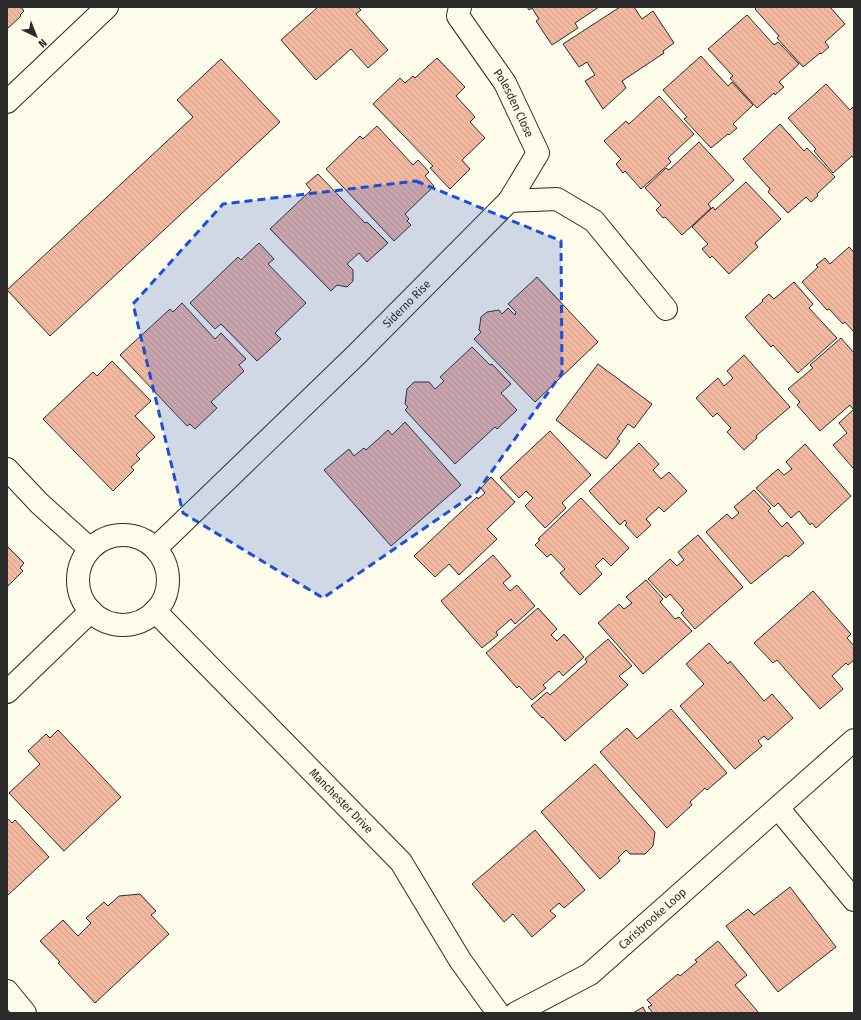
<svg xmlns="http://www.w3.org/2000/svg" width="861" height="1020" font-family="'Fira Sans Condensed',sans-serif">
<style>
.building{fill:url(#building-back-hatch);stroke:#2b2b2b}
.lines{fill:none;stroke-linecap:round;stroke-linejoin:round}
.street-casing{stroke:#2b2b2b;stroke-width:24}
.secondary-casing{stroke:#2b2b2b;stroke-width:24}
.street{stroke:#fdfbea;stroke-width:22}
.secondary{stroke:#fdfbea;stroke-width:22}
.marked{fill:#1d4ed8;fill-opacity:0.2;stroke:#1d4ed8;stroke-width:3;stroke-dasharray:8 5;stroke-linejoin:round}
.labels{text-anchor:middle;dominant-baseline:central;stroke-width:3;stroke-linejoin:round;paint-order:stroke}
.street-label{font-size:12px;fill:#2b2b2b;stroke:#fdfbea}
</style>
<defs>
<pattern id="building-back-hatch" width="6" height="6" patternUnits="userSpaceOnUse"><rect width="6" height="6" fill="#f2b8a0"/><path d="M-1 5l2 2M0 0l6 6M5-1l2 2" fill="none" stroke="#d09e8a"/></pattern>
</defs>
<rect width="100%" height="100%" fill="#fdfbea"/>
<path class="building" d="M7,7H21L24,11L20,15L21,16L7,29Z
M318,7H358L361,10L356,14L388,50L368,68L351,49L316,80L281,40Z
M527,7H599L575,23L578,28L552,45L536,21L539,19L532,8L529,10Z
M620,7H634L642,19L653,11L674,43L663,51L664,53L622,81L626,88L603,109L585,81L595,75L587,62L579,67L563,44Z
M757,7H830L845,24L825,42L829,47L821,54L820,53L803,67L777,38L779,36L755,9Z
M747,15L774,45L778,42L799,64L779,82L784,87L775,95L774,93L757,108L730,78L733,76L708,49Z
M701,56L728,86L732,82L753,105L733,124L737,128L729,135L728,134L711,148L684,119L687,117L663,90Z
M437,58L465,87L456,96L475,117L470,122L485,138L462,160L470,169L450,189L430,168L433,166L373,104L400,78L405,83L413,76L415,78Z
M221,59L280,122L50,336L7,290L193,117L177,100Z
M826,84L850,110L853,107L854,108V159L852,156L833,173L814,151L816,149L788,118Z
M659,96L694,134L668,158L671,162L641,189L625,171L623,173L616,164L621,159L604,141L626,121L629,124Z
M780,124L804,151L807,148L835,177L817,194L818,196L811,202L806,197L788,213L768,192L770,189L743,159Z
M377,126L413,165L418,160L429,172L425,176L434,186L405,214L409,219L407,221L411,225L394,241L326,169L360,136L363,139Z
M699,142L734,180L708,204L711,208L682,235L665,217L663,218L656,210L661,205L645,188L666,168L669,170Z
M318,174L365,223L367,222L388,243L367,262L359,253L347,264L353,270V281L347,287L337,285L331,291L270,229L311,190L306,184Z
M746,182L781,219L755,243L758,247L729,274L712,256L710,258L702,249L708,244L692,227L713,207L715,210Z
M259,243L274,259L268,264L306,303L275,333L281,339L257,361L221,324L215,329L190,303L238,257L241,260Z
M849,247L854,252V331H853L845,322L843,324L829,309L827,310L802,282L818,267L816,265L825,258L830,264Z
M537,277L598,342L535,402L474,339L481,332L479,330L481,317L487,312L499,310L502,314L508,308L515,315L516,312L508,304Z
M794,282L813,304L809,308L837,338L798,373L773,345L771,347L745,317L763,301L762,300L769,294L774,299Z
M182,303L215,339L221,333L246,359L239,365L244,371L211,402L217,408L195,429L190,424L187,426L120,355L170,309L173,312Z
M841,338L854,353V408L853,409L850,405L820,431L797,405L800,402L788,389L813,368L810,365Z
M472,347L490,365L492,364L511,384L501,393L517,410L497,429L495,427L455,464L405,410L408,407L405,404L407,389L414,382H429L435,389L444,381L440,377Z
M744,355L790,407L756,436L757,438L744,450L727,432L731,428L717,413L713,417L696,398L718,378L724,386L733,378L727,371Z
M112,361L151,401L135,416L155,437L136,455L140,459L131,467L134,470L113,491L43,419L93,372L97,376Z
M598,364L652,404L634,428L628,424L617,439L620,441L606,459L556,420Z
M854,409V467L853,468L833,445L847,433L839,423Z
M405,422L461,485L391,546L324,470L349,449L354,456L364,448L366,450L388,430L392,435Z
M550,431L591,475L562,503L566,508L545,528L525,506L533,498L526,491L519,498L500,478Z
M639,443L659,464L653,470L661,479L669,472L687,491L664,512L659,507L646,519L651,525L637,538L625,525L627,523L625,520L620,525L589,491Z
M805,444L851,496L816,528L812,523L810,525L799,511L791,518L778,503L774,507L756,488L778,469L784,475L792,469L786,462Z
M491,477L515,502L487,529L497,539L459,575L449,564L435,577L414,556L477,497L478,499L485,493L481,488Z
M754,490L771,508L768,511L782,527L787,522L804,543L788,557L786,555L751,584L706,532L727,514L732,519L739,513L734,507Z
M581,498L629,548L611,566L603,558L595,566L602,574L580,595L560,573L565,569L551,554L547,557L535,545L540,540L538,539Z
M698,535L743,587L695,629L681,613L684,610L670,594L666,598L648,579L670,559L677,566L684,560L678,552Z
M7,546L24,563L20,568L23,571L7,587Z
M493,555L511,576L503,583L510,591L517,585L535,606L515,624L511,619L496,632L498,635L482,648L441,601Z
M646,580L663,599L660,602L675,619L679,617L692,631L643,674L598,623L619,604L624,609L632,603L626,597Z
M813,591L851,634L847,638L854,646V660L848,665L846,663L832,676L843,689L820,709L777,660L773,663L754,643Z
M538,608L557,629L551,635L557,641L564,634L584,657L563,676L559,671L543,685L546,688L532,700L519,686L517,688L486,653Z
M608,639L632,666L619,676L628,685L565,741L543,717L542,718L531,706L547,692L550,695L587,662L585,659Z
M709,643L728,664L730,661L764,701L772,694L793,718L768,740L764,736L758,741L762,746L735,769L680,706L704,684L686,664Z
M671,709L727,773L707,790L705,788L690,802L692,805L667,828L600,752L627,728L637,739Z
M58,730L121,797L64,851L9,793L40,764L28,751L46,734L50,738Z
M595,764L655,832L653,846L645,854H630L626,850L618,858L620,861L600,879L541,812Z
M7,818L12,823L15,820L49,857L7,896Z
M535,830L585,890L564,908L559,903L550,911L556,916L532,937L513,914L504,922L472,884Z
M790,887L836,947L778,992L726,926L748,909L754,915Z
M140,894L156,911L151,915L169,934L95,1003L58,963L60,962L40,941L63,920L78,936L91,923L86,918L104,902L108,906L119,896Z
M718,941L747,975L735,985L759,1013H653L648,1007L652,1005L647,1000L678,974L680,976L697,962L695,960Z
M643,1007L646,1013H633Z"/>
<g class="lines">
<defs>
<g id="street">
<path id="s1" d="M460,7L458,16L505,83L538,153L509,201"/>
<path d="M7,469L39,503L90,549"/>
<circle cx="123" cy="580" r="45"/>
<path id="s2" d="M156,548L355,356L509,201L557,199L594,221L666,309"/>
<path id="s3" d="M155,611L401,862L460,960L498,1013"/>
<path d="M7,692L91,611"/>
<path d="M778,808L854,900"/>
<path d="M7,991L25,1013"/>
<path id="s4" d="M516,1013L590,974L854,740"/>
</g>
<path id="secondary" d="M7,102L107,7"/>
</defs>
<use href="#street" class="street-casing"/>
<use href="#secondary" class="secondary-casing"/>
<use href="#street" class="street"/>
<use href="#secondary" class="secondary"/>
</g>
<path class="marked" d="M416,181L561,241L562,373L477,492L323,598L183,513L133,304L223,204Z"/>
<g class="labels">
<g class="street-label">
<text stroke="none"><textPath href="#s1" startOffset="113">Polesden Close</textPath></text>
<text stroke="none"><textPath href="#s2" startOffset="350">Siderno Rise</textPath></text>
<text stroke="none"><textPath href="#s3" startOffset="266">Manchester Drive</textPath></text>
<text stroke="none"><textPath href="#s4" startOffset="167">Carisbrooke Loop</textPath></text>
</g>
</g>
<rect width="861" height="1020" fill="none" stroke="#2b2b2b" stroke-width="16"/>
<g transform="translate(36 36) rotate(137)" stroke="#fdfbea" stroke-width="3" paint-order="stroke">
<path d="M0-3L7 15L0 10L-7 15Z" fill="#2b2b2b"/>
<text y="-6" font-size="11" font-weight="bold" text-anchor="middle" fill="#2b2b2b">N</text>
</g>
</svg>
